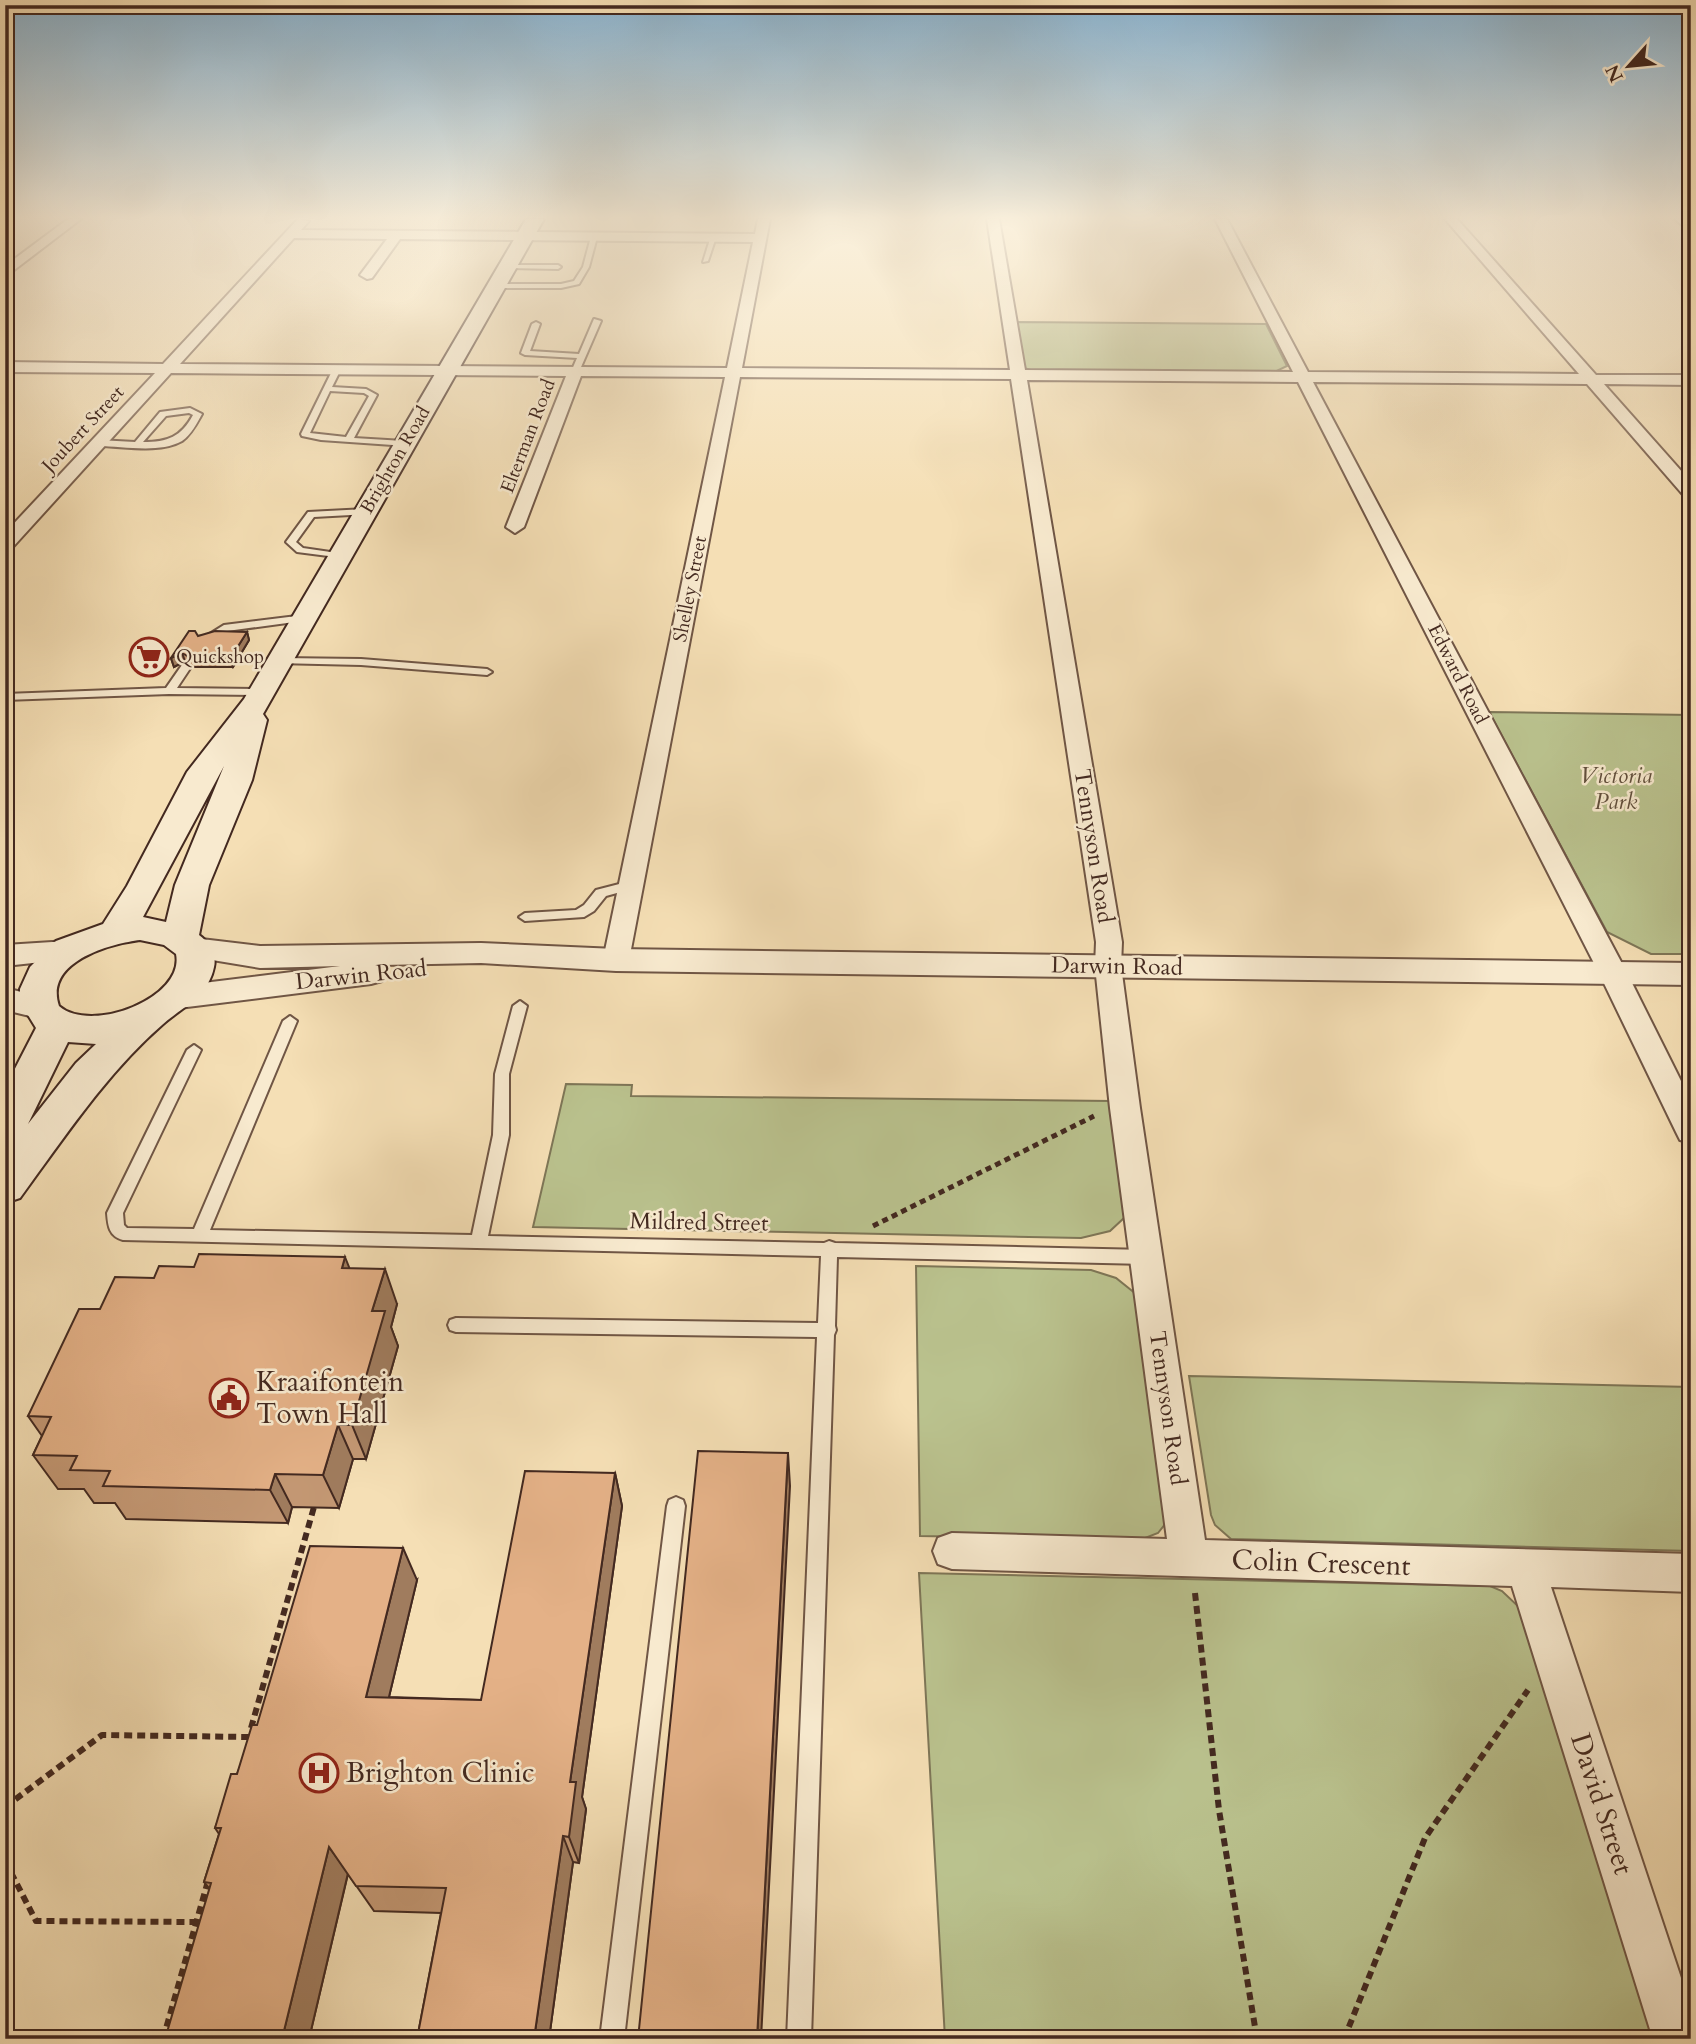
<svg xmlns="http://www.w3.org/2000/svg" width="1696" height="2044" font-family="Cardo,serif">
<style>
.green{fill:#bac28e;stroke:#7e7657;stroke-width:2}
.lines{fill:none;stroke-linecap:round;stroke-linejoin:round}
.service-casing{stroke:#705645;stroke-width:4}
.minor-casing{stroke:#705645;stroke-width:4}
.tertiary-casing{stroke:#705645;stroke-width:4}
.secondary-casing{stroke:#432920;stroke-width:4}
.path-far1{stroke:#432920;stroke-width:5;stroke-dasharray:6 4.5;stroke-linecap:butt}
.path{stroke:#432920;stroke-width:6;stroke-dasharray:8 5;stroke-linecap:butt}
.service{fill:#f8eacf;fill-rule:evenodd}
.minor{fill:#f8eacf;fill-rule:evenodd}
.tertiary{fill:#f8eacf;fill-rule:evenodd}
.secondary{fill:#f8eacf;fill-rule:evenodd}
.wall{fill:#c49874;stroke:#432920;stroke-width:2}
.shaded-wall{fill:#a07c5e;stroke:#432920;stroke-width:2}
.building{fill:#e4b187;stroke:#432920;stroke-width:2}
.labels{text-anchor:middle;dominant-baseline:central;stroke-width:5;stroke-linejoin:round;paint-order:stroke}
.far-street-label{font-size:19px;fill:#432920;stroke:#f8eacf}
.far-poi-label{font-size:19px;fill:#432920;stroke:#f8eacf;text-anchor:start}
.park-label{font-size:23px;font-style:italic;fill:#614f3c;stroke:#f8eacf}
.street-label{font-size:23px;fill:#432920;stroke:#f8eacf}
.near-poi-label{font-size:28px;fill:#432920;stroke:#f8eacf;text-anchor:start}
.near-street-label{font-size:28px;fill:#432920;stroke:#f8eacf}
</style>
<rect width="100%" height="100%" fill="#f5dfb5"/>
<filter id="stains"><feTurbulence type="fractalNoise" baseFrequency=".00286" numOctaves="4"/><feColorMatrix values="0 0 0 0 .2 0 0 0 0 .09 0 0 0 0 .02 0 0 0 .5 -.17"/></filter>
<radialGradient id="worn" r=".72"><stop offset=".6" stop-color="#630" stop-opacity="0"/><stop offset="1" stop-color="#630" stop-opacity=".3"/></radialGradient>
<path class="green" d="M1015,322L1266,324L1287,366L1270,374L1034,371L1024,368Z
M1489,712L1691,715V954H1651L1607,932Z
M566,1084L632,1085L631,1096L1112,1101L1125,1217L1110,1231L1081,1238L533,1227Z
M916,1266L1091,1270L1116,1278L1136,1294L1166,1523L1158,1533L1140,1540L920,1536Z
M1189,1376L1691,1387V1551L1231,1539L1215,1525L1211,1515Z
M919,1573L1490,1586L1502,1591L1521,1609L1657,2039H945Z"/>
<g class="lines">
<defs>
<path id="service" d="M594,235L597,237L589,267L579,284L561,288H495L492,286L495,284H561L574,281L583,267L591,237Z
M711,236L716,237L708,261L703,262Z
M507,265H558L561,267L558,269L505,268Z
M594,319L601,321L578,374L571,372L577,358L525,355L521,353L532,324L536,322L540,324L530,351L579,354Z
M337,367L341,369L332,387L366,389L377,395L354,438L404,441L407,442V446L321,440L302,436L301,434L333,369ZM330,391L364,393L369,396L346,437L310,433Z
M190,408L202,414C197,423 191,435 182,441C159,454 123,446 98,446L94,443L98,440L135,442L160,412ZM189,413L193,415C181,437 168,442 143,442L166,416Z
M366,509L369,510V514L314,517L296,542L303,548L344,554V558L297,552L286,542L308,512Z
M305,615L310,618L309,620L227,631L209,642H201L200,640L224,625Z
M280,658L361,659L487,669L492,672L487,675L361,665L276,663L275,661Z
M186,664L191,667L177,688L263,689L268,692L263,695L169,694L5,700V694L166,688L182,665Z
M631,881L635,882L637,885L635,888L606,896L594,911L584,917L525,921L519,917L525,913L576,910L584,905L596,890Z
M520,1001L527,1006L509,1074V1135L488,1236L824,1243L829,1241L835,1243L1146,1250L1152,1252L1154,1257L1152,1262L1146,1264L837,1257L835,1326L836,1330L834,1335L811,2039H787L817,1337L456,1332L450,1330L448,1325L450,1320L456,1318L818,1323L821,1256L123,1240C109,1236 108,1226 107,1213L187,1050L194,1045L201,1050L123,1213L124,1225L127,1228L194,1229L283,1021L290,1016L297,1021L210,1230L472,1235L493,1135L495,1074L513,1006Z
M676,1497L683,1500L685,1506L624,2039H600L667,1506L669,1500Z"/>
<path id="minor" d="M68,219H81L5,277V266Z
M298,219L309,221L301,230L755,234L758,219H770L742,368L1010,370L987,219H999L1025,370L1293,372L1215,219H1227L1308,372L1579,374L1445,219H1457L1596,375H1691V385L1604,384L1691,482V498L1685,497L1587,384L1313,382L1627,973L1691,1101V1143L1680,1140L1676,1132L1599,973L1298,382L1027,380L1122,942L1121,966L1140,1108L1205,1540L1691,1554V1592L1551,1587L1691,2008V2039H1653L1512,1586L952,1569L938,1564L933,1551L938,1538L952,1533L1167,1539L1110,1108L1095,966L1096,942L1011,379L740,377L629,960L625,966L616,969L607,966L603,960L725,377L581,376L524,527L515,533L506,527L566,376L171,373L12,548L5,550V533L155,373L5,372V362L163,364ZM294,238L387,239L360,275L367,279L372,278L400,239L753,242L727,368L180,364Z
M1675,219H1686L1691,223V233Z"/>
<path id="tertiary" d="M193,938L260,946L481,943L616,949L1691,963V985L616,971L481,963L382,965L387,973L382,981L371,984L179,1008L167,1005L163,997L167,989L179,986L340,966L260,968L182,955L177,948L182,941Z
M68,941L79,944L84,951L79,958L5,966V945Z
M5,988L50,999L54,1007L50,1015L38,1018L5,1010Z"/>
<path id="secondary" d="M526,219H544L263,714L267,720L252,780L209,885L199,935C209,942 217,955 214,967C208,997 182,1007 162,1025C106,1074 64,1138 20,1198L5,1203V1154L14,1143L5,1145V1088L36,1028L20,1002V989L30,967L56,941L103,924L127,886L187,772L244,699ZM224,766L175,885L166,922L143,917ZM140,940L164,945L176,954C185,998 91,1034 59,1006C44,962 109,944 140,940ZM68,1042L96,1044L76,1063L28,1124Z"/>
</defs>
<use href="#service" class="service-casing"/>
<use href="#minor" class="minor-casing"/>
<use href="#tertiary" class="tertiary-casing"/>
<use href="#secondary" class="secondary-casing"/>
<path class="path-far1" d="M873,1226L1094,1116"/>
<path class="path" d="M1195,1593L1219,1810L1257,2039
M251,1728L314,1507
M5,1807L102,1735L249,1737
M5,1861L36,1921L196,1922
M163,2039L208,1881
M1344,2039L1425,1838L1528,1690"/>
<use href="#service" class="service"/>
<use href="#minor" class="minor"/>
<use href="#tertiary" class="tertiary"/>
<use href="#secondary" class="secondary"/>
</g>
<path class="wall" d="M247,632L249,640L233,667H193L185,661L174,667L171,658L198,636Z
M154,1278L397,1304L391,1327L398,1346L366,1459H353L339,1508L292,1507L288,1523L126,1519L115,1503H94L84,1489H58L33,1455L42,1436L28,1416L100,1309Z
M615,1473L622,1506L582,1797L586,1809L579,1863L573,1862L549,2039H417L441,1913L374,1911L348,1874L309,2039L209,1888L204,1882L219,1834L215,1828L257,1725L417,1580L389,1697L481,1700Z"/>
<path class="shaded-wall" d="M247,632L249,640L233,667L230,659Z
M182,653L185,661L174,667L171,658Z
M345,1257L359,1292L342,1268Z
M385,1269L397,1304L391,1327L398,1346L366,1459L352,1425L372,1311Z
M338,1425L353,1459L339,1508L323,1475Z
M788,1453L790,1486L761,2039H757Z
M615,1473L622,1506L582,1797L586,1809L579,1863L569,1837L570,1782Z
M275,1474L292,1507L288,1523L270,1490Z
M403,1548L417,1580L382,1726L366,1697Z
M563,1836L573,1862L549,2039H534Z
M329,1847L348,1873L309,2039H282Z"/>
<path class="building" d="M189,631H195L198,636L215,631L247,632L230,659L191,658L182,653L171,658Z
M199,1254L345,1257L342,1268L385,1269L372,1311H385L352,1425H338L323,1475L275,1474L270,1490L103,1486L110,1471L70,1470L77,1456L33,1455L51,1417L28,1416L79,1309H100L115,1277L154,1278L159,1266L194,1267Z
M698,1451L788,1453L757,2039H638Z
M525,1471L615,1473L570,1782H576L569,1837L563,1836L534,2039H417L446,1888L356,1886L329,1847L282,2039H165L211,1883L204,1882L221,1828H215L231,1774H237L252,1725H257L310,1546L403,1548L366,1697L481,1700Z"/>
<linearGradient id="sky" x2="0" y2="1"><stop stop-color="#8bb6d4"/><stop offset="0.43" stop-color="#faf1de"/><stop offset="1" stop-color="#faf1de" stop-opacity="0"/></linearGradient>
<rect width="1696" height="505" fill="url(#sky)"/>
<defs>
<symbol id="supermarket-ring" viewBox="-11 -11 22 22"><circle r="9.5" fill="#f8eacf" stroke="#8f2418" stroke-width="1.5"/><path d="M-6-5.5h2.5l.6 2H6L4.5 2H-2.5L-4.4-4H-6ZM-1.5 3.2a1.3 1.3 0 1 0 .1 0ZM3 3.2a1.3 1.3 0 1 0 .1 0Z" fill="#8f2418"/></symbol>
<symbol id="civic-ring" viewBox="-11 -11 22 22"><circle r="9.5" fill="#f8eacf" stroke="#8f2418" stroke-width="1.5"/><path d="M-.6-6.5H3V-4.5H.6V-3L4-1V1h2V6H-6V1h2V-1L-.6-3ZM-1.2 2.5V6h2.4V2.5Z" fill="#8f2418"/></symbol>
<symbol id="hospital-ring" viewBox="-11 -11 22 22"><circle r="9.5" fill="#f8eacf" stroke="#8f2418" stroke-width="1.5"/><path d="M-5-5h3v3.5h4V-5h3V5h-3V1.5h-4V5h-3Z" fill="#8f2418"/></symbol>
</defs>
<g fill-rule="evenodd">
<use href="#supermarket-ring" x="127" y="635" width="44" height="44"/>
<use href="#civic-ring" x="207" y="1376" width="44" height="44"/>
<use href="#hospital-ring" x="297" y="1751" width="44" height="44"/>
</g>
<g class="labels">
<g class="far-street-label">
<text transform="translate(83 429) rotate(-47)">Joubert Street</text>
<text transform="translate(528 436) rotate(-69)">Elterman Road</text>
<text transform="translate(395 460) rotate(-60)">Brighton Road</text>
<text transform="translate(690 589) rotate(-79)">Shelley Street</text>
<text transform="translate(1458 674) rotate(63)">Edward Road</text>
</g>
<g class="far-poi-label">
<text x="176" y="657">Quickshop</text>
</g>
<g class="park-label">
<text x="1616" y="775">Victoria<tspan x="1616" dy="26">Park</tspan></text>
</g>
<g class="street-label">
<text transform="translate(1094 846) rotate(81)">Tennyson Road</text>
<text transform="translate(1117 966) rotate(1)">Darwin Road</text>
<text transform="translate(361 975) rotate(-6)">Darwin Road</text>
<text transform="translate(699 1222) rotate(1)">Mildred Street</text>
<text transform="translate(1168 1408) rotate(82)">Tennyson Road</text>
</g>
<g class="near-poi-label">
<text x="256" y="1382">Kraaifontein<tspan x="256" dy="32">Town Hall</tspan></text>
<text x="346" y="1773">Brighton Clinic</text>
</g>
<g class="near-street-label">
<text transform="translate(1321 1563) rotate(2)">Colin Crescent</text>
<text transform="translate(1602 1804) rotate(72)">David Street</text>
</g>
</g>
<rect width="1696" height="2044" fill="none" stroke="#f5dfb5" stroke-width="28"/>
<rect x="7" y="7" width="1682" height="2030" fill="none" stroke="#432920" stroke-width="3.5"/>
<rect x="14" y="14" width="1668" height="2016" fill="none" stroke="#432920" stroke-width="2"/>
<g transform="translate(1629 66) rotate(243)" stroke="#f8eacf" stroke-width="5" paint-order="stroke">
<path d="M0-5L12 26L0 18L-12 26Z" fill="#432920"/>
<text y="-10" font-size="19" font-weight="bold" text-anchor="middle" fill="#432920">N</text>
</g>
<rect width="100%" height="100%" filter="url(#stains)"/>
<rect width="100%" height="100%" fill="url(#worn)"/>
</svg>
